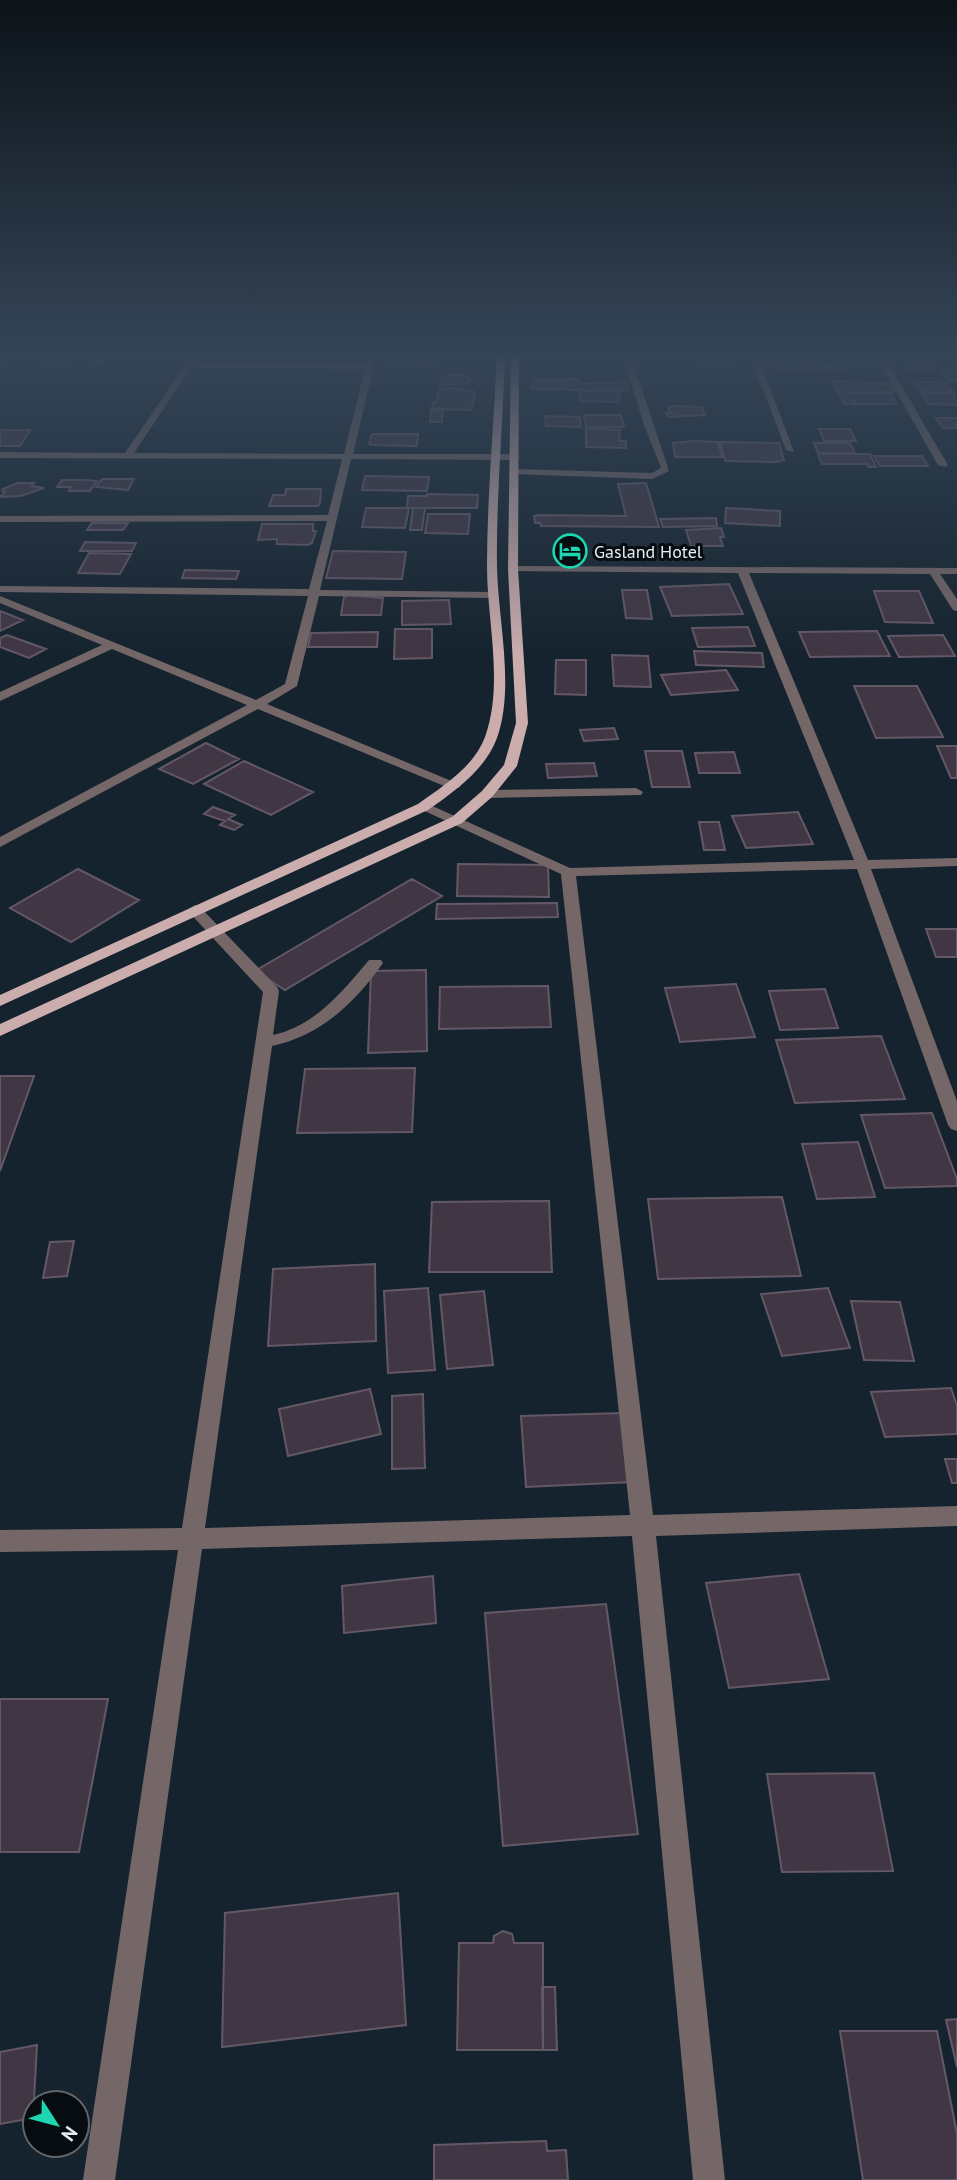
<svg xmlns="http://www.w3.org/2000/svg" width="957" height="2180" font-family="'PT Sans',sans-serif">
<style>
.building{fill:#413643;stroke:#645867;stroke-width:2}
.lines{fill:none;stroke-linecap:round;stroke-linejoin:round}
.minor{fill:#756767;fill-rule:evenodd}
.major{fill:#cbadad;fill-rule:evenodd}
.labels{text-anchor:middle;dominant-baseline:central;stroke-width:6;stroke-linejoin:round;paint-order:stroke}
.far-poi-label{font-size:18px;fill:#e4eef5;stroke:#060c10;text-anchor:start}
</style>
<rect width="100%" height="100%" fill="#15232e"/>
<path class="building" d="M52,353H76L66,361H46Z
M96,353H109L103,362L90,361Z
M818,354H836L838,358L821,360L825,367H839L835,359H842L841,357H863L870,358L875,367L803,369L789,367L786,357H820Z
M727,355L740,359L734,361L735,367H698L695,358Z
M403,356L438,357L437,368L386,365L388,357Z
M926,357L933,368L909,369L902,358Z
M770,360H787L791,369H774Z
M942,370H957V381H949Z
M444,375H468L471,381H467V384H440Z
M568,379H577L578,384L626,382L628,390H569Z
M533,380H567L568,389H532Z
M832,381L891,384L895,392H847L848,394L890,393L897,404H856L852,399L854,404H845Z
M915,382H943L954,392H922Z
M447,388L473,391L475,396L471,410L432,409L433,402H437L439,390Z
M579,391H619L620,398H617L618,402L580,401Z
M921,393H953L957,405L929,404Z
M672,406L702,407L705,415L668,417L666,413H672L668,409Z
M431,410H443L442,422H430Z
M584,415H621L624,427H586Z
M545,416L580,417L581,427L546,426Z
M936,418H957V428H943Z
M586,428L620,430L619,441H626V448L586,447Z
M819,429H850L856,441H824Z
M0,430H30L20,446H0Z
M372,434H418L417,446L372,445L369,444Z
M693,441L718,442L722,457H675L673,443Z
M720,442L779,443L784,460L776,462L725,461Z
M814,443H850L855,453H818Z
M818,454H870L876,467H869L867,464H822Z
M874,456H922L928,466H880Z
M365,476L429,477L427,491L362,490Z
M102,479H134L128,490L96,487Z
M62,480H86L97,481L90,491H69L71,487H57Z
M18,483H34L32,486L44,488L21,496L0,497L5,492L2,491L3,489Z
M646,483L659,527L541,526L540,523H535L534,516L539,515L626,516L618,484Z
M286,489H321L320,503L318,506H269L273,495H285Z
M427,494L478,495L477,508H407L408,496H427Z
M366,508H409L405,528L362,527Z
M413,508H425L422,530H410Z
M726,508L780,511V526L725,523Z
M428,514H470L468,534L425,533Z
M716,518L717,526L663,527L660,519Z
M92,523H128L123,530H87Z
M262,524H313V531H316L312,543L308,545L277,544V539L258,540Z
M721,528L724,537H720L723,546H691L686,530Z
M85,542L136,543L132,551H80Z
M333,551L406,552L402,579L326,578Z
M89,553L131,554L120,574L78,573Z
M185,570L239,571L236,579L182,578Z
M729,584L743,614L672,616L660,587Z
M622,590H647L652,619L626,618Z
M874,591H919L933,623L885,622Z
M350,595L383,598L381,615H341L344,597Z
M449,600L451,624L402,625V601Z
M0,611L23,620L0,631Z
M748,627L755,646L698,647L692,628Z
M395,629H432V658L394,659Z
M877,631L890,656L810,657L799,632Z
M378,632L377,647H308L311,633Z
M7,635L46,649L29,658L0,647V638Z
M943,635L955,656L899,657L888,636Z
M694,651L762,653L764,667L696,665Z
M612,655L648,656L651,687L614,686Z
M556,660H586V695L555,694Z
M726,670L738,690L671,695L661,675Z
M854,686H917L943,737L876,738Z
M614,728L618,739L584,741L580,730Z
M206,743L239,759L193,784L159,769Z
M937,746H957V778H951Z
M645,751H682L690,787H652Z
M734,752L740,773H699L695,753Z
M244,761L313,792L271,815L204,784Z
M594,763L597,776L548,778L546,764Z
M213,807L235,815L228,819L242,825L234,830L220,825L225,821L204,814Z
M798,812L813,844L746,848L732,816Z
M699,822H719L725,850H704Z
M458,864L548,865L549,897L457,896Z
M78,869L139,900L71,942L10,908Z
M412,879L442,896L285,990L255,971Z
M557,903L558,917L436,919L437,904Z
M926,929H957V957H936Z
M426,970L427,1051L368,1053L371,971Z
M736,984L755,1037L680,1042L665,988Z
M548,986L551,1027L439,1029L440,987Z
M825,989L838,1028L780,1030L769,991Z
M881,1036L905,1099L795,1103L776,1040Z
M415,1068L412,1132L297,1133L305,1069Z
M0,1076H34L0,1171Z
M932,1113L957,1179V1186L885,1188L861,1115Z
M858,1142L875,1197L817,1199L802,1144Z
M782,1197L801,1276L658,1279L648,1199Z
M549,1201L552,1272H429L432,1202Z
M74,1241L67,1276L43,1278L50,1242Z
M375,1264L376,1341L268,1346L273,1269Z
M428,1288L435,1370L388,1373L384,1291Z
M828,1288L850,1348L782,1356L761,1294Z
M484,1291L493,1365L447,1369L440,1295Z
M851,1301L900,1302L914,1361L864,1360Z
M951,1388L957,1406V1434L885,1437L871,1392Z
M370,1389L381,1434L288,1456L279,1409Z
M423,1394L425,1468L392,1469V1396Z
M623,1413L632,1482L526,1487L521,1416Z
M945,1459H957V1483H952Z
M799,1574L829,1679L729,1688L706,1583Z
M433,1576L436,1623L344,1633L342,1586Z
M606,1604L638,1834L503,1846L485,1613Z
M0,1699H108L79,1852H0Z
M874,1773L893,1871L782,1872L767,1774Z
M398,1893L406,2025L222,2047L225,1913Z
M503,1931L512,1934L514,1943H543V2050H457L459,1943H493L494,1936Z
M542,1987H555L557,2050H543Z
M957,2019V2067L946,2020Z
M840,2031H937L957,2134V2180H863Z
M37,2045L33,2118L0,2124V2052Z
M546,2141L547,2151L566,2150L568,2180H434V2145Z"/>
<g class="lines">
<path class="minor" d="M5,353H13L0,366V359Z
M193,353H201L194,364L366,365L369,353H377L353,454H515L520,457L515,460L351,459L320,590L493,592L499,595L493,598L319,596L297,686L267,704L461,785L459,788H449L258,709L0,847V837L247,705L112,649L0,701V692L102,645L0,603V596L256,700L285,684L308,596L0,592V586L309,589L327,521L0,522V516L328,515L342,459L0,458V452L125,453ZM191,368L365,369L344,454L134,453Z
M622,353H630L669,471L652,479L512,474V470L515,469L652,473L661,468L644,425Z
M749,353H757L794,452L786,450Z
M874,353H882L948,465L946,467L938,465Z
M513,566L957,568V574H940L957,599V611L953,610L930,574L749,573L868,860L957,858V866L871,869L957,1101V1131L951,1129L948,1125L857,869L576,876L653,1515L957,1506V1526L656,1536L725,2180H693L632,1536L202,1549L115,2180H83L178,1550L0,1552V1530L182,1528L263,992L187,910L195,905L200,907L277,987L279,991L273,1035C315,1026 343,991 369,960H381L383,963C355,1003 320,1036 272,1046L205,1528L630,1515L561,874L416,807L418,804H428L570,868L854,860L738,573L509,571L508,569Z
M636,788L643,792L641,795L487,798L480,794L487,790Z"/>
<path class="major" d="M497,353H505C503,425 496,496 497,567C498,620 515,688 497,738C485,770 455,791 428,810L0,1006V995L418,804C443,786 474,767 485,737C504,684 487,621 487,567C487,495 494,424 497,353Z
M511,353H519L518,569L528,723L517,766L492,797L462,823L0,1036V1024L452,817L482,791L504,765L516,723L508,569Z"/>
</g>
<linearGradient id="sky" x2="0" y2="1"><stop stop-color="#0c1319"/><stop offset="0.54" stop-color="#354557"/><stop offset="1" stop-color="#354557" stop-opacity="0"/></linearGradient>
<rect width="957" height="658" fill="url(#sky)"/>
<defs>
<symbol id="hotel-ring" viewBox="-11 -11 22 22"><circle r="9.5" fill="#060c10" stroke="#1cd5b1" stroke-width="1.5"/><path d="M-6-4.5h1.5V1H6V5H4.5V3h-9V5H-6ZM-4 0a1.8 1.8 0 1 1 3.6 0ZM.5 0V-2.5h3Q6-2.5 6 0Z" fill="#1cd5b1"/></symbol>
</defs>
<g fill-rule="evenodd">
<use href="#hotel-ring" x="551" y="532" width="38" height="38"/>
</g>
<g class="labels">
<g class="far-poi-label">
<text x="594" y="551">Gasland Hotel</text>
</g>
</g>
<g transform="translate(56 2124) rotate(126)"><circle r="33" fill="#060c10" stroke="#5f666c" stroke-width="2"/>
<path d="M0-5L12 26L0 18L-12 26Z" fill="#1cd5b1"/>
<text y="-10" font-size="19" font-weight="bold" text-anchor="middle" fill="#e4eef5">N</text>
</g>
</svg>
